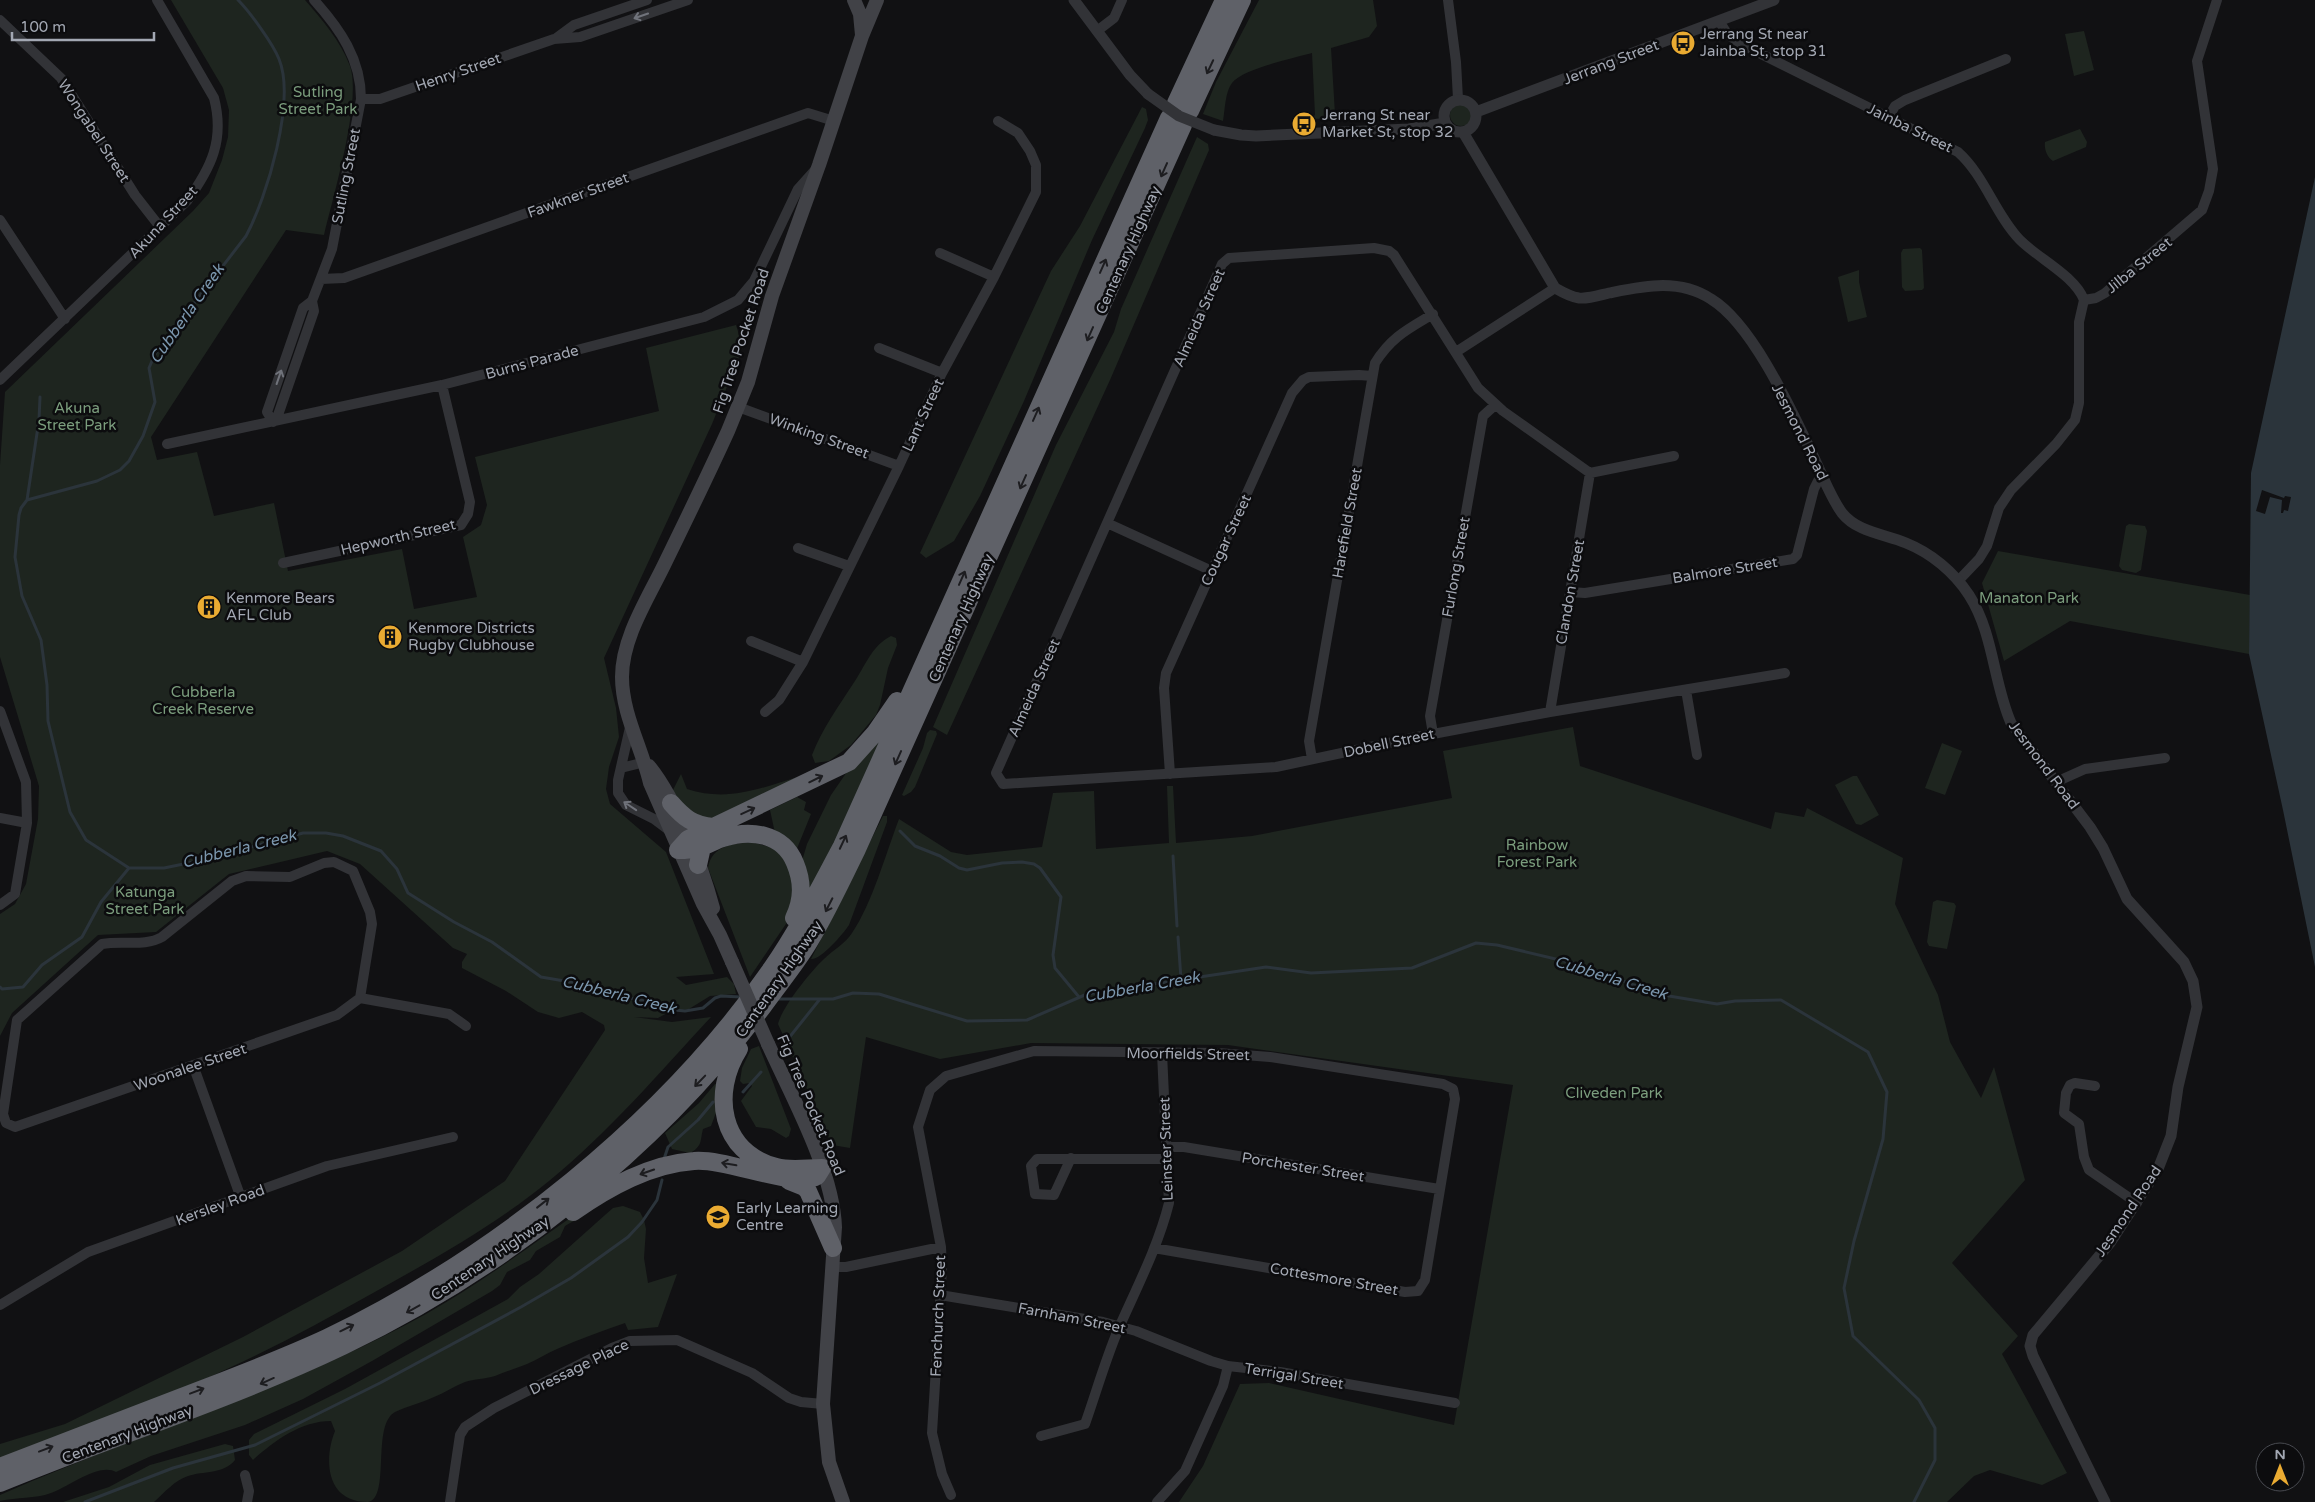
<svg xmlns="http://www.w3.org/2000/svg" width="2315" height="1502" font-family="'Varela Round',sans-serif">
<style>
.green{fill:#1e251f}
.water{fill:#2b343b}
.pier{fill:#111113}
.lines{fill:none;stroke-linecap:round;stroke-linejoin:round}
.stream{stroke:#2b343b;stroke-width:3}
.minor{stroke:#323337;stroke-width:10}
.tertiary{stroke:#323337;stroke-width:11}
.secondary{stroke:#414247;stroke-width:14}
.motorway{stroke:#5f6168;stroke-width:18}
.tertiary-bridge{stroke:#323337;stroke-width:11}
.secondary-bridge{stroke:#414247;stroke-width:14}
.oneway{stroke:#70737b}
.oneway2{stroke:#1d1d20}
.labels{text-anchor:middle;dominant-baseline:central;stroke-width:5;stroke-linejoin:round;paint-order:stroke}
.poi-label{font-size:15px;fill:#a3a8b3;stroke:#0c0c0e;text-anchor:start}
.street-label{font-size:15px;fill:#a3a8b3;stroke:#0c0c0e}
.park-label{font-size:15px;fill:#7b9d7d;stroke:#0c0c0e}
.water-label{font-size:16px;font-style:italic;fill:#7b96ad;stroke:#0c0c0e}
</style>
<rect width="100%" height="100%" fill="#111113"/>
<path class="green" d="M171,0H305C323,21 340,40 350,66C362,100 333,197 324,235L286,230L151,437L157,460L197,452L214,516L274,503L288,571L402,549L414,609L477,597L463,537L481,525L487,505L475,457L659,411L646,348L736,325L743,347L712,424L604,658L616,708L619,737L609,767L606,789L610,804L666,852L714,974L676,977L686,985L727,977L734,984L736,994L710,996L689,1009L669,1012L658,1018L634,1017L672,1022L711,1017C659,1073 609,1132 549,1181C495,1225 434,1259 373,1293C326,1319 278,1346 229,1368C155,1403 77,1433 0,1461V1444L65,1424L243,1337L402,1251L505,1181L605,1030L604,1025L582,1012L559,1018L538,1012L506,991L462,968V962L467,954L453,948L360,864L327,851L229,874L156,932L98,935L12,1013L0,1036V914L15,904L26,884L38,819L39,786L0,657V465L5,392L193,211L209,193L222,160L228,137L229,110L223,88Z
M1259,0H1373L1377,26L1369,37L1331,48L1335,114L1339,118L1311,119L1315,115L1312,53C1294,58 1242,69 1232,83C1225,92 1225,110 1223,121L1203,114L1216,82Z
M2084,31L2094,70L2074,76L2065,34Z
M1450 115a11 11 0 1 1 22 0a11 11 0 1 1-22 0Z
M1142,107L1146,109L1148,120L1145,128L1092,240L1024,401L980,496L954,541L926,558L920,553L1051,271L1080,226Z
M2080,129L2087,142L2086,147L2053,161C2047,157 2044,149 2045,142Z
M1197,137L1208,144L1209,150L1110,380L947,735L933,727L1056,445L1114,332L1121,309Z
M1920,248L1922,250L1924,288L1922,290L1905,291L1902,287L1901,253L1903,249Z
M1859,270V282L1867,317L1848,322L1838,277Z
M2129,524L2145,526L2147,531L2141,570L2136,573L2122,570L2119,566L2126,526Z
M1998,551L2250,595L2249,654L2070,621L2004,661L1982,583Z
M891,636L896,638L897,645L888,668L880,705L876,715L851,745L829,761L815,763L812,755C822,729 838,707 853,684C865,667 871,646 891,636Z
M1573,727L1580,766L1771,829L1775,812L1804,817L1807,808L1903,858L1895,904L1938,995L1950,1042L1981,1098L1994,1067L2025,1180L1952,1263L2018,1336L2002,1354L2067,1473L2042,1485L1990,1470L1974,1476L1947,1502H1179L1203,1466L1240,1384L1269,1383L1454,1425L1513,1085L1228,1045L1031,1043L940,1059L866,1037L850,1148L832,1145L778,1024C782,1007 811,971 824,959C833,950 846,943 852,933C872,904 886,853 899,819L951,852L967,855L1042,847L1053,793L1094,791L1096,849L1169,843L1167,786H1173L1176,843L1252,836L1452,798L1443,751Z
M930,730L936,731L937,734L915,787L911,792L904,796L902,795L923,748L927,733Z
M883,738L835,846L808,897L802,861L807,844L831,795L851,766Z
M1942,743L1962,751L1945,795L1925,788Z
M681,774L687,789C727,802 759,789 797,777L718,820L700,821L672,792Z
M1853,776H1857L1879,815L1861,825L1856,824L1835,785Z
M797,797L806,802L804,810L811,814L796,851L775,833L770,810Z
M883,816H887V822L849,925C843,934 821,960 811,959Z
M752,842L773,848L782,854L795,876L790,918L750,977L708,868C712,845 732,844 752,842Z
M1937,900L1954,903L1956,906L1947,949L1929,946L1927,942L1933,902Z
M759,1046L791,1129L789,1136L786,1138L771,1129L756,1127L741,1101L752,1086L750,1083L743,1084L740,1081L742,1068L751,1049Z
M715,1084H718L717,1110L711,1126L703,1129C700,1140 703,1146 690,1153L672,1149L665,1133L699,1103Z
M589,1205C583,1217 577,1219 565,1226L560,1237L536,1251L530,1260L507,1272L500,1285L492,1291L372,1361L303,1399L245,1425L151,1456L116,1472C99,1462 67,1488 51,1493C35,1499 17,1497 0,1501V1495C141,1432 291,1389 426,1314C483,1282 535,1242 589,1205Z
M623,1206L640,1212L644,1220L646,1229L644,1258L648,1283L677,1274L658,1327L628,1330L625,1323C602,1331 580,1339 557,1349C547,1353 537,1360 527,1364C517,1368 505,1372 495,1376C485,1379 474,1379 465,1382C454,1386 445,1393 434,1397C422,1403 407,1406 395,1412C371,1425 391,1498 368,1502C325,1502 324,1458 335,1431L331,1421C301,1421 274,1441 253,1460L249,1455V1440L254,1434L345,1389L508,1299L520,1287L539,1274L605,1215L613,1208Z
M225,1444L233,1446L235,1460C224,1474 203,1471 188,1476C175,1480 164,1493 154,1502H63L109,1487L150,1465Z"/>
<path class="water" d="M2315,177V967L2283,810L2249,654L2251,473Z"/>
<path class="pier" d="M2262,490L2284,498L2285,496L2291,497L2288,511L2284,510L2283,513H2281L2282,500L2270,497L2265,514L2256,511Z"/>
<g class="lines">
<path class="stream" d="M238,0C250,12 273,44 279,59C296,101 267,197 246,236L155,354L149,368L155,402L143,436L129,461L120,470L97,481L27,500L21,508L19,515L15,557L22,596L41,640L47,685L48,721L70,812L86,840L129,868H164L203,860L303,833H326L343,836L381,851L397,869L408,893L454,922L492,942L541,977L582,984L611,995L641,1000L664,1009L685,1011L703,1008L715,998L721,996L741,997
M27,500L39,420L40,397
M900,831L915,846L940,856L959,868L967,870L1002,863L1022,862L1034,864L1040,868L1061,897L1053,955L1055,968L1079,997
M1173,856L1177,926
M1178,937L1181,979
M0,987L2,989L23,987L42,965L82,937L101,902L129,868
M777,999H833L853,993L879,994L967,1021L1027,1020L1087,994L1266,967L1311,973L1412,968L1476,943L1497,945L1581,965L1657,994L1717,1004L1735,1001L1781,1000L1868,1052L1887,1092L1883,1139L1854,1241L1844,1288L1853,1336L1919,1400L1935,1428V1460L1914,1502
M784,1044L820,999
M743,1092L761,1072
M664,1159L668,1147L698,1120L713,1102
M85,1502L173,1468L255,1445L380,1383L521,1307L571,1278L628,1237L642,1222L657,1200L662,1180"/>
<path class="minor" d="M1448,0L1456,62L1458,99
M0,20L61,78L135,195L160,227
M1719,21L1728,35L1741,44L1958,152C1985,176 1995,214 2020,240C2039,259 2075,276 2084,300
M1097,31L1114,18L1122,0
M555,39L574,25L647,0
M361,99H380L554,39L580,37L688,0
M1888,118L1895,106L1905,100L2006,59
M0,220L65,319
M940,253L994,277
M321,279L344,278L808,113L834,121
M2084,300L2096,298L2105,293L2202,210L2209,191L2213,169L2197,61L2217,0
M312,301L303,308L267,412L273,422L278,415L314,311L312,301L332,249L361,99C361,59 340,29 314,0
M879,348L942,373
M1456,352L1555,288
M0,380L187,201C211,168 225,140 214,98L157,0
M738,407L899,466
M167,444L442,385L704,317L738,300L754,281L798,189L815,170
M1674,456L1590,473L1503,411L1478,388L1394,255L1389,251L1374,248L1229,258L1222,264L996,773L1003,784L1276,767L1417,737L1550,712L1785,673
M1107,523L1212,571
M798,548L849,566
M283,563L461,525L468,514L470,502L442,385
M1959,580L1979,559L1987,546L1999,508L2011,490L2056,444L2075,420L2079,403V322L2084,300
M1570,592L1585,593L1793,559L1797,555L1814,489L1818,481L1823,477
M751,641L803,662
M1686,690L1697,755
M0,711L26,782L27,823L15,894L0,905
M765,712L779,700L803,662L899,466L942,373L994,277L1036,192V165L1030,151L1018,133L998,121
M1550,712L1590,473
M631,723L618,780V793L626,805L654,819L670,831
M1433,734L1430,716L1483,416L1495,405
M1312,759L1309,741L1375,363C1391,337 1408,329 1433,314
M621,768L645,762
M1170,774L1164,688L1166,673L1292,393L1303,380L1309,377L1359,375L1372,376
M2056,782L2085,769L2165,758
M0,818L27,823
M334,862L353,871L370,912L372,924L360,998L337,1015L15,1127L6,1123L3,1114L17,1020L102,944C122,940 145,947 162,937L232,881L246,876L290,877L324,863Z
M360,998L449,1014L466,1026
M193,1065L241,1198
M2095,1086L2075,1083L2070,1085L2066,1093L2064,1113L2079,1124L2084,1157L2089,1170L2137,1203
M1167,1147H1184L1439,1189
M1071,1158L1054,1195L1035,1194L1031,1166L1037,1159H1167
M832,1267H846L941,1247
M940,1295L1103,1322L1136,1331L1211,1361L1228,1366
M0,1305L88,1252L327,1166L453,1137
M1041,1436L1085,1424C1096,1393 1105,1361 1118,1330C1136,1289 1158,1247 1169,1203L1162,1053
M245,1475L249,1491L247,1502
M951,1495L942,1474L932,1433L942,1269L941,1247L918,1127L930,1090L946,1076L1034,1051L1218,1053L1270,1057L1443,1084L1453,1089L1455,1099L1425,1280L1418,1291L1405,1292L1154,1248
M450,1502L460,1435L465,1427L494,1408L612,1348L630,1341L677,1340L752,1373L789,1398L801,1402L823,1404
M1157,1502L1185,1471L1223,1386L1228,1366L1280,1372L1455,1403"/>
<path class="tertiary" d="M1074,0L1130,75L1148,94
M1444 116a16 16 0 1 1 32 0a16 16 0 1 1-32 0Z
M1476,112L1774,0
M1214,130L1241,135L1256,136L1409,129L1445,123
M1463,132L1555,288C1562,292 1571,297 1579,298C1589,299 1600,295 1609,293C1644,286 1679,278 1711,299C1754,325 1794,416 1816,462C1824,479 1831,498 1842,513C1857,532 1884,534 1906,543C1931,553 1954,572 1969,595C1994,634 1993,682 2011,723L2090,827L2103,848L2127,899L2184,962L2193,981L2197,1007L2178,1087L2171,1136L2158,1169L2110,1243L2033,1335L2030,1346L2033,1356L2105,1502"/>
<path class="secondary" d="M854,0L860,14L862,35
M649,766C677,801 701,864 713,908
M732,962L720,935L703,904L650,783C642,748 622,714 622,677C622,637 649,597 666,561C687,518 708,475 728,431L748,382L772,296L819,165L862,36L877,0
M768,1044C792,1097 833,1170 835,1227L823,1404L829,1462L843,1502"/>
<path class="motorway" d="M1176,103L1224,0
M1190,111L1242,0
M671,803C684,818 693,825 713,827
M678,850L688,839L849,762L875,733L897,701
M678,850C686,850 694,849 701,847C709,845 715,840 723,838C750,829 783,833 795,863C803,882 803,899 794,918
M698,865L702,847
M789,1181L804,1187L808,1191L833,1248
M573,1212C609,1187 650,1164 694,1161C726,1158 796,1189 817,1176L822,1168C807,1168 790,1171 776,1167C720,1152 711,1093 739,1049
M0,1467C61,1444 121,1420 182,1397C231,1378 280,1360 327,1338C495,1257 665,1122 772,968C799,929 820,887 842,846L1169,118
M0,1483C114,1436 232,1399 343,1346C505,1268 656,1149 764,1005C779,984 796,964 809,942C827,912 842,880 857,849L1183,125"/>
<path class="tertiary-bridge" d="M1148,94L1179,116L1214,130"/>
<path class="secondary-bridge" d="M732,962L768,1044"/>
</g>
<defs><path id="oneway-shaft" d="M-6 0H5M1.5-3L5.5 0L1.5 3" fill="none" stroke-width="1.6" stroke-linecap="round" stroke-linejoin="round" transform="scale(1.25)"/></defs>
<g class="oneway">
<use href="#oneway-shaft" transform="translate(641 16) rotate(161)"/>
<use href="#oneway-shaft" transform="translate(279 377) rotate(-71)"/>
<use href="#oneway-shaft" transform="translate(630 806) rotate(-146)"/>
</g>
<g class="oneway2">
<use href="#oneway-shaft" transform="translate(1210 67) rotate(115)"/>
<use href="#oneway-shaft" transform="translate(1164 170) rotate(114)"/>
<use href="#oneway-shaft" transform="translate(1103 266) rotate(-66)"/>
<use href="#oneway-shaft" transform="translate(1090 334) rotate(114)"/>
<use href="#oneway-shaft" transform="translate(1036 414) rotate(-66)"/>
<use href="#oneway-shaft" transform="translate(1023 482) rotate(114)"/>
<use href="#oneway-shaft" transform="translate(962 578) rotate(-66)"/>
<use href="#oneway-shaft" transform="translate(898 758) rotate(114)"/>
<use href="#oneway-shaft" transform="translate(816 779) rotate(-26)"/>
<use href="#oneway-shaft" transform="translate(748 811) rotate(-25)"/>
<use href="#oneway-shaft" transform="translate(843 842) rotate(-65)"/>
<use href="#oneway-shaft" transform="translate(829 905) rotate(117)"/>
<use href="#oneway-shaft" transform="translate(700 1081) rotate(134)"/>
<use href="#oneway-shaft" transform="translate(729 1164) rotate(-170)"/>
<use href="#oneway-shaft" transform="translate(647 1172) rotate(161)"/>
<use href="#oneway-shaft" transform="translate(543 1203) rotate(-38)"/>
<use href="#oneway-shaft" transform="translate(413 1309) rotate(151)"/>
<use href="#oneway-shaft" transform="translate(347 1328) rotate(-26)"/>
<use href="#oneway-shaft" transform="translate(267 1381) rotate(156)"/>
<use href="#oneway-shaft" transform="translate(197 1391) rotate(-21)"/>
<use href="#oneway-shaft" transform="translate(46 1449) rotate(-21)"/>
</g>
<defs>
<symbol id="bus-disc" viewBox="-11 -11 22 22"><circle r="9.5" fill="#eaab32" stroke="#0c0c0e"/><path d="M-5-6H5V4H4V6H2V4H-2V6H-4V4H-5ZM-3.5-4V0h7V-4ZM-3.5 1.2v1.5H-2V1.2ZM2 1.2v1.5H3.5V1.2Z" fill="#111"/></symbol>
<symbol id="building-disc" viewBox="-11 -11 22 22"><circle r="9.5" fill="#eaab32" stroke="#0c0c0e"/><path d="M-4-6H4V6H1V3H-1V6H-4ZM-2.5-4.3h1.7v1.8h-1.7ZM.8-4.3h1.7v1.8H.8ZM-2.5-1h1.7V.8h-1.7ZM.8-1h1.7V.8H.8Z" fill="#111"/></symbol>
<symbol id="school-disc" viewBox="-11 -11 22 22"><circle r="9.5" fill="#eaab32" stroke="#0c0c0e"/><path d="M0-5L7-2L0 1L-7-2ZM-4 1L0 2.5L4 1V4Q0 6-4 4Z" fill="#111"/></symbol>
</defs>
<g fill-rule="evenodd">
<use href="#bus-disc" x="1669" y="29" width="28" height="28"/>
<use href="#bus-disc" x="1290" y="110" width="28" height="28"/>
<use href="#building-disc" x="195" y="593" width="28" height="28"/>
<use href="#building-disc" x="376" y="623" width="28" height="28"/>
<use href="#school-disc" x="704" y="1203" width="28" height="28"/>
</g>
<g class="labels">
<g class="poi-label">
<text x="1700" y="34">Jerrang St near<tspan x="1700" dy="17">Jainba St, stop 31</tspan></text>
<text x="1322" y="115">Jerrang St near<tspan x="1322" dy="17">Market St, stop 32</tspan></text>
<text x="226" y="598">Kenmore Bears<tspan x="226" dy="17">AFL Club</tspan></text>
<text x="408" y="628">Kenmore Districts<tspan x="408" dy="17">Rugby Clubhouse</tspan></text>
<text x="736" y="1208">Early Learning<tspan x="736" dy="17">Centre</tspan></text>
</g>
<g class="street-label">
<text transform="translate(1611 62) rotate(-21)">Jerrang Street</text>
<text transform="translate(458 72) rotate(-19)">Henry Street</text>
<text transform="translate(1910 128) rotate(26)">Jainba Street</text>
<text transform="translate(94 131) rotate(57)">Wongabel Street</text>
<text transform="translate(346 176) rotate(-79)">Sutling Street</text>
<text transform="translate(578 195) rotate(-20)">Fawkner Street</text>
<text transform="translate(163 222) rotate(-47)">Akuna Street</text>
<text transform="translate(1128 250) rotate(-66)">Centenary Highway</text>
<text transform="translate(2139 265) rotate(-39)">Jilba Street</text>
<text transform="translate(1199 318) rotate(-66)">Almeida Street</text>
<text transform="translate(741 341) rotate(-72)">Fig Tree Pocket Road</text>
<text transform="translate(532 362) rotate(-15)">Burns Parade</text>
<text transform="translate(923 415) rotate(-65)">Lant Street</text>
<text transform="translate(1800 432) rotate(63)">Jesmond Road</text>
<text transform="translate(819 436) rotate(20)">Winking Street</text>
<text transform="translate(1347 523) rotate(-80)">Harefield Street</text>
<text transform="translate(398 537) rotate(-13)">Hepworth Street</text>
<text transform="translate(1226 540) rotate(-65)">Cougar Street</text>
<text transform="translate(1456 567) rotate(-80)">Furlong Street</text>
<text transform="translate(1725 570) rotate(-9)">Balmore Street</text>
<text transform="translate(1570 592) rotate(-80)">Clandon Street</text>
<text transform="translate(961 618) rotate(-66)">Centenary Highway</text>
<text transform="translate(1034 688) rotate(-66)">Almeida Street</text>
<text transform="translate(1389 743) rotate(-12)">Dobell Street</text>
<text transform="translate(2044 765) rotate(53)">Jesmond Road</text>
<text transform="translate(779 979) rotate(-55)">Centenary Highway</text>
<text transform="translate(1188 1054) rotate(1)">Moorfields Street</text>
<text transform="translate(190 1067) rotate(-19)">Woonalee Street</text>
<text transform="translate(811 1105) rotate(67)">Fig Tree Pocket Road</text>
<text transform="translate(1166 1149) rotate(-92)">Leinster Street</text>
<text transform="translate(1303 1167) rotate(9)">Porchester Street</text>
<text transform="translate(220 1205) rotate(-20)">Kersley Road</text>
<text transform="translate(2128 1211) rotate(-56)">Jesmond Road</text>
<text transform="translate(490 1258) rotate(-34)">Centenary Highway</text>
<text transform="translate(1334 1279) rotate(10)">Cottesmore Street</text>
<text transform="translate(938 1316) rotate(-88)">Fenchurch Street</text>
<text transform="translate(1072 1318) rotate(11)">Farnham Street</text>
<text transform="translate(579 1367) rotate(-26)">Dressage Place</text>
<text transform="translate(1294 1376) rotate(9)">Terrigal Street</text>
<text transform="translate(127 1434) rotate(-21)">Centenary Highway</text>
</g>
<g class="park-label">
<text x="318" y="92">Sutling<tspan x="318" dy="17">Street Park</tspan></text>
<text x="77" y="408">Akuna<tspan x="77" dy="17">Street Park</tspan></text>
<text x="2029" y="598">Manaton Park</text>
<text x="203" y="692">Cubberla<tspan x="203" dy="17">Creek Reserve</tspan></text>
<text x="1537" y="845">Rainbow<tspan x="1537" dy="17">Forest Park</tspan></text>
<text x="145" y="892">Katunga<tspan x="145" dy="17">Street Park</tspan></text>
<text x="1614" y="1093">Cliveden Park</text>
</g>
<g class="water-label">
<text transform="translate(187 314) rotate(-55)">Cubberla Creek</text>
<text transform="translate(239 849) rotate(-14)">Cubberla Creek</text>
<text transform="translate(1611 978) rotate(17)">Cubberla Creek</text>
<text transform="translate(1142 987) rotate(-10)">Cubberla Creek</text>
<text transform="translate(619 995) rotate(14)">Cubberla Creek</text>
</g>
</g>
<g transform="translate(2280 1467)"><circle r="24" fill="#0c0c0e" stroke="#484a50"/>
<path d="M0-4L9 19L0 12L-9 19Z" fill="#eaab32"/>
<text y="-8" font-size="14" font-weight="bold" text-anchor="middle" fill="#a3a8b3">N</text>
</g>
<path d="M12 32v8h142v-8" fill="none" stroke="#a3a8b3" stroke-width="2.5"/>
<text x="20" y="32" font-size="15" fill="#a3a8b3" stroke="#0c0c0e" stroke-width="4" paint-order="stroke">100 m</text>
</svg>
